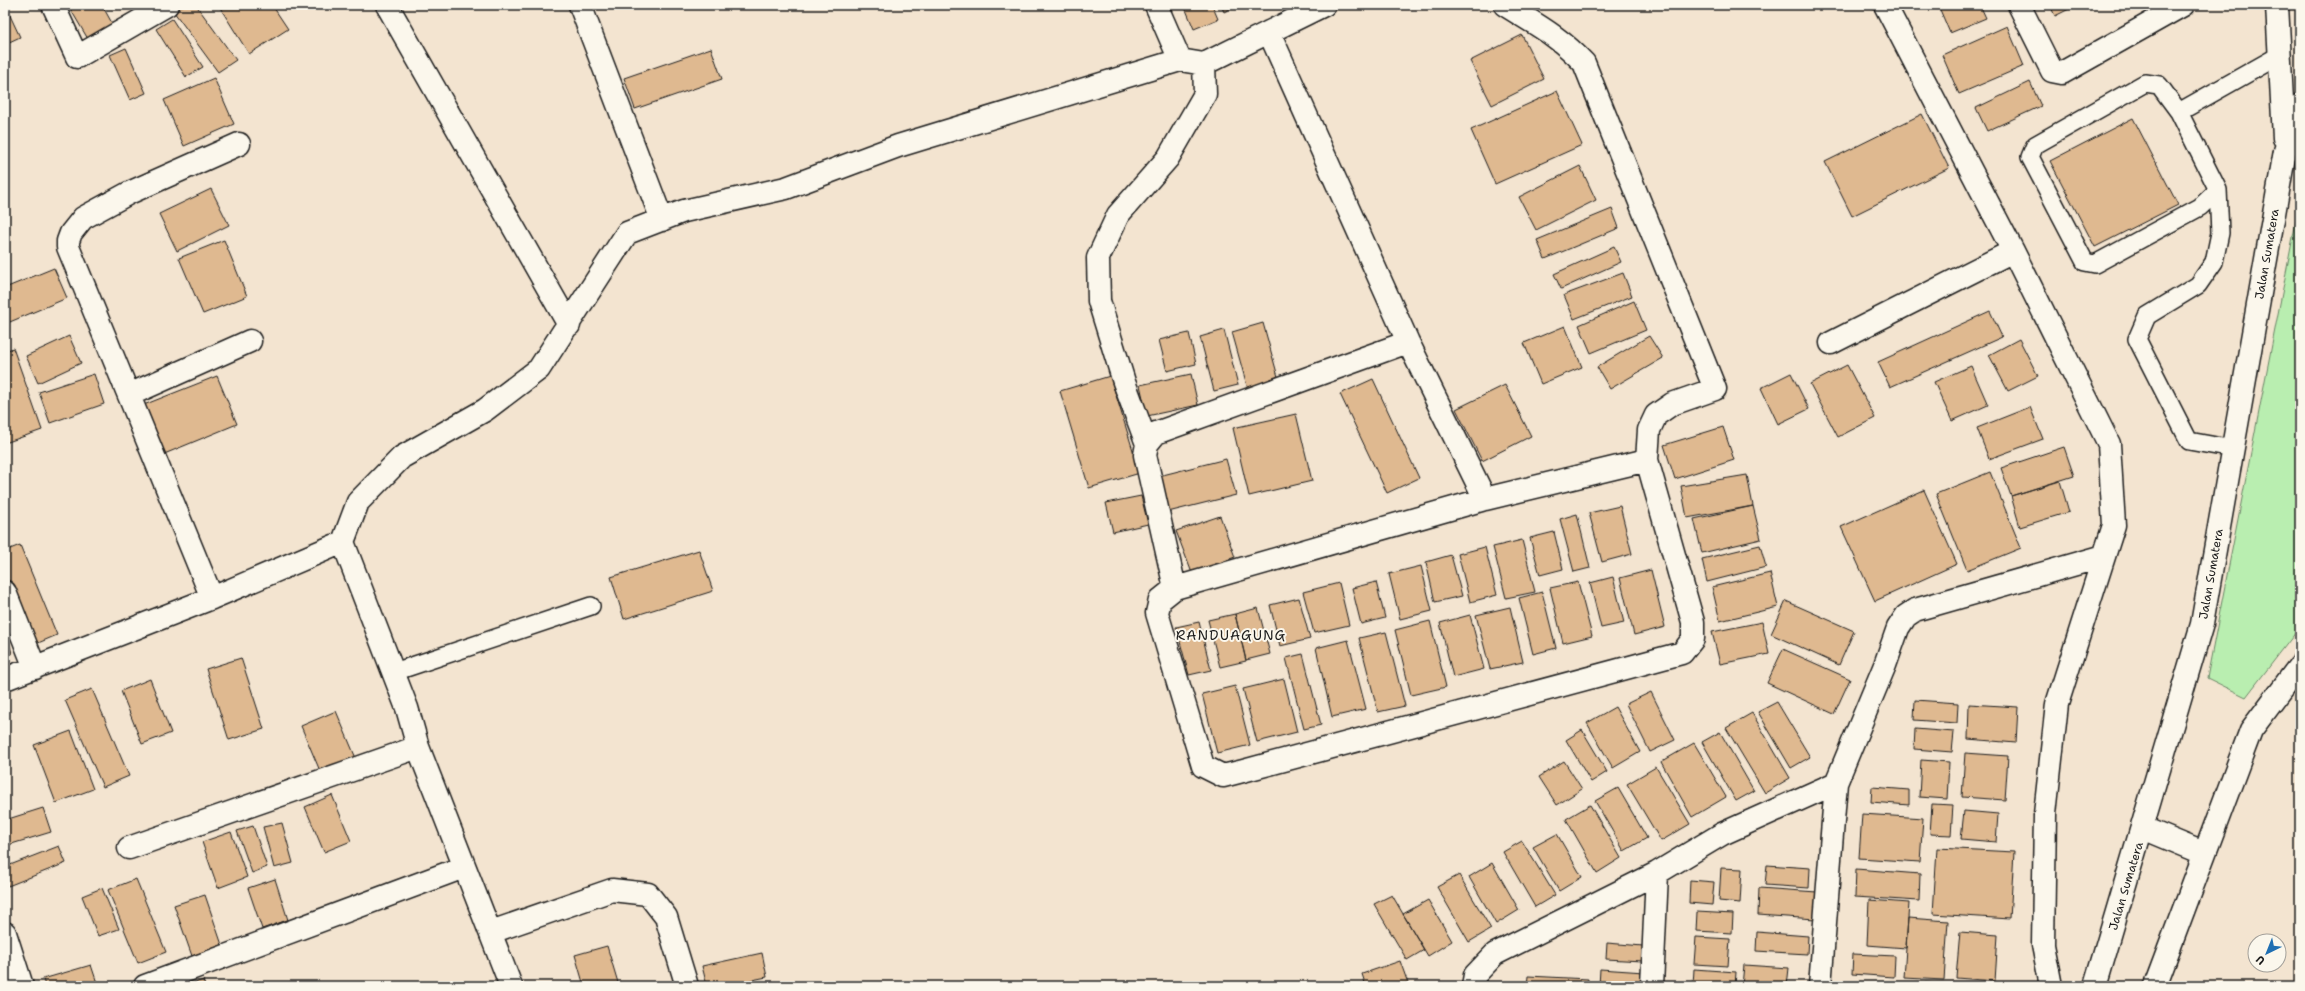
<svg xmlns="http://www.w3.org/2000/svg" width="2305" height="991" font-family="'Shantell Sans',sans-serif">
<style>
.green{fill:#b9eeb0;stroke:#6a8566}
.building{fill:#dfb990;stroke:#1c1c1c}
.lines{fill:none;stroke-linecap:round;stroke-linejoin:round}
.service-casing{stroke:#1c1c1c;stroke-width:20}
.minor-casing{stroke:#1c1c1c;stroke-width:25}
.secondary-casing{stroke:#1c1c1c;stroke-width:25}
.service{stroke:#fbf7ec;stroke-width:17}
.minor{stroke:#fbf7ec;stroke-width:22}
.secondary{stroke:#fbf7ec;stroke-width:22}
.labels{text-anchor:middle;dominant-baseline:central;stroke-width:4;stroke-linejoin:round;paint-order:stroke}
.street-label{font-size:12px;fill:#1c1c1c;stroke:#fbf7ec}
.quarter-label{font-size:14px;letter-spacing:1px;fill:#1c1c1c;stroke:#fbf7ec}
</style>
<rect width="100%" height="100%" fill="#f3e4d0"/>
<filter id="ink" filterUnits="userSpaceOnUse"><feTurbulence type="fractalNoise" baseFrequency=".025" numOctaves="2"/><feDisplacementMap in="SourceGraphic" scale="8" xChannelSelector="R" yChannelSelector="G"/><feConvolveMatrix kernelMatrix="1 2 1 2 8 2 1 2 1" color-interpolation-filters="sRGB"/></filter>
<g filter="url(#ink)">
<path class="green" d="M2300,201V627L2246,697L2207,678Z"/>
<path class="building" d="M68,5H102L113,25L88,39Z
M184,5H196L236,60L218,72L174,12Z
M221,5H272L288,29L249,54L219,6Z
M1184,5H1212L1218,19L1194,29Z
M1221,5H1238L1224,12Z
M1938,5H1980L1986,18L1950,33Z
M2050,5H2077L2055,16Z
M6,7L20,37L5,44V8Z
M172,19L203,67L186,77L156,29Z
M2007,26L2024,66L1959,94L1942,55Z
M1522,35L1544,79L1492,105L1470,61Z
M126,48L146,93L130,100L110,55Z
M711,48L722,79L635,109L624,78Z
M214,78L234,124L184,146L164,100Z
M2030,82L2041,106L1987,131L1976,108Z
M1557,91L1582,145L1495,184L1471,130Z
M1922,114L1949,168L1852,216L1825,162Z
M2133,118L2178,205L2095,247L2050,161Z
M1580,166L1596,200L1536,230L1519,197Z
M211,189L229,225L177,251L159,214Z
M1612,209L1619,228L1545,259L1537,240Z
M224,240L247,296L203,314L179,258Z
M1614,247L1621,262L1561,289L1554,274Z
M54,268L67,298L5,324V288Z
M1623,273L1632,296L1574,319L1564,295Z
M1634,301L1646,330L1591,353L1579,325Z
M1990,311L2002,337L1890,387L1878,362Z
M1263,323L1280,384L1249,393L1232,332Z
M1565,326L1582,367L1541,384L1524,343Z
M1224,330L1238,385L1214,391L1200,337Z
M1189,333L1196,364L1167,371L1159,340Z
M69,336L81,363L38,383L26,356Z
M1649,336L1663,358L1610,389L1597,367Z
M2019,339L2038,376L2008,391L1989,355Z
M13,348L42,430L5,443V351Z
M1847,365L1875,418L1838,437L1810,384Z
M1971,366L1988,405L1952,421L1934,382Z
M1791,373L1809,409L1778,424L1761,388Z
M94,374L104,404L50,423L39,392Z
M1191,374L1198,405L1147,416L1140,385Z
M217,376L237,424L157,457L136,408Z
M1110,376L1140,473L1089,488L1060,391Z
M1373,379L1419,478L1387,493L1340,394Z
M1505,385L1531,436L1482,461L1456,409Z
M2030,407L2043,439L1989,459L1977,428Z
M1296,414L1312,481L1249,496L1233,428Z
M1723,427L1734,460L1675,479L1664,445Z
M2064,447L2074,476L2011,496L2001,468Z
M1226,459L1236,495L1164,513L1155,477Z
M1990,472L2021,548L1967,570L1936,494Z
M1747,475L1753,506L1687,518L1681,486Z
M2060,481L2069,512L2020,527L2011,496Z
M1924,490L1957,564L1875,601L1841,527Z
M1141,496L1148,524L1113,532L1106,503Z
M1620,506L1632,554L1602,562L1589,513Z
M1753,506L1761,539L1702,553L1694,519Z
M1577,514L1590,568L1574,572L1560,519Z
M1220,516L1235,557L1192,573L1176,531Z
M1554,532L1563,569L1540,575L1530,538Z
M1522,540L1535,592L1506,598L1493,547Z
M20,545L57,635L31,646L5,581V551Z
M1760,545L1766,567L1707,582L1702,559Z
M1485,547L1497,595L1470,602L1458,554Z
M699,550L713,591L624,619L611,577Z
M1451,555L1462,596L1435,602L1426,562Z
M1421,566L1432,611L1400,619L1389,574Z
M1651,570L1665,627L1634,635L1620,578Z
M1770,573L1778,607L1720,621L1712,587Z
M1613,577L1624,623L1601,628L1590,583Z
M1376,582L1385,618L1361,624L1352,588Z
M1578,582L1592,636L1563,643L1550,588Z
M1339,583L1349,625L1314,633L1303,592Z
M1542,592L1556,648L1533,654L1519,598Z
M1299,598L1310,639L1280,646L1270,605Z
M1786,601L1854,631L1839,665L1771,634Z
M1510,607L1523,662L1490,669L1476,615Z
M1258,608L1270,654L1246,660L1235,614Z
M1235,614L1246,661L1220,667L1208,620Z
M1470,615L1484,669L1453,677L1440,623Z
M1430,621L1446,687L1411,695L1395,630Z
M1199,622L1211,670L1189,675L1176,627Z
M1762,622L1769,654L1720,664L1712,632Z
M5,631L12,653L5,655Z
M1386,632L1405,706L1378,712L1359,638Z
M1348,640L1366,709L1332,717L1316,648Z
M1783,649L1850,679L1834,714L1767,683Z
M1303,654L1321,725L1304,729L1286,658Z
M241,658L264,729L229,740L206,669Z
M150,679L171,733L142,744L121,691Z
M1284,679L1297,732L1257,742L1243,689Z
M1235,686L1250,745L1217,753L1202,694Z
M92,689L129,776L103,787L65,700Z
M1651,692L1675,740L1650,752L1626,704Z
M1915,700L1958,703L1957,723L1914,720Z
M1777,702L1810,757L1791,768L1758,712Z
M1969,704L2018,707L2016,743L1968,739Z
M1615,707L1640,752L1613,768L1587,723Z
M336,711L358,763L323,778L301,726Z
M1752,713L1790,778L1765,793L1726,728Z
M1915,729L1954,732L1952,752L1914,749Z
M1582,730L1607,772L1591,782L1566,740Z
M71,731L93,789L56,803L34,745Z
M1720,732L1754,791L1736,801L1702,742Z
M1694,743L1726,797L1692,817L1661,762Z
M1965,753L2008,756L2005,800L1962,797Z
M1921,760L1949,762L1947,799L1919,797Z
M1564,761L1582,789L1557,805L1539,777Z
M1656,767L1690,824L1661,841L1627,784Z
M1872,787L1909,790V805L1871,802Z
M1618,788L1647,838L1624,851L1595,801Z
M332,795L351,841L324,852L305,807Z
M1932,804L1953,805L1951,835L1930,834Z
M1590,805L1621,858L1597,873L1566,819Z
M43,808L51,832L5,846V820Z
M1964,811L1998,814L1996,842L1961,839Z
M1862,814L1923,818L1920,862L1859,858Z
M282,823L293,863L274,868L263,827Z
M253,826L267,867L252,873L237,831Z
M231,832L247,877L218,888L202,842Z
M1557,834L1582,877L1559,891L1533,847Z
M1522,841L1555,895L1535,907L1503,852Z
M59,846L66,863L8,886L5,879V867Z
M1937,848L2014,852L2010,919L1933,914Z
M1492,863L1519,910L1496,924L1469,877Z
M1767,865L1810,868L1809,888L1765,885Z
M1721,868L1742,869L1740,903L1719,901Z
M1856,869L1920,874L1919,901L1855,897Z
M1459,875L1491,929L1469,942L1437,887Z
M136,879L166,952L138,963L108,890Z
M275,879L288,920L262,929L248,888Z
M1690,880L1714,882L1712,905L1689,903Z
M102,888L119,929L98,936L82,896Z
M1759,888L1817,892L1815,919L1758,915Z
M205,895L222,945L192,956L174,905Z
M1392,895L1424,950L1407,960L1374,904Z
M1428,900L1452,941L1428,956L1403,914Z
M1869,900L1909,903L1906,948L1867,945Z
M1697,912L1733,914L1732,933L1696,931Z
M1908,918L1948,921L1944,980L1904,978Z
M1757,932L1808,936L1807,954L1756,951Z
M1960,932L1998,935L1995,981L1956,978Z
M1696,937L1730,939L1728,966L1694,964Z
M1607,943L1643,946L1642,961L1606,959Z
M607,946L619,986H584L575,955Z
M762,953L767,977L722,986H707L702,966Z
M1853,954L1895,956L1894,977L1852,974Z
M1400,961L1409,986H1366L1362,974Z
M91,965L98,986H45L43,979Z
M1744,965L1789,968L1787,986H1742Z
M1600,969L1644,972L1643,986H1599Z
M1694,969L1736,972L1735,986H1693Z
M1528,976L1588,979L1587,986H1527Z
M203,980L205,986H186Z
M1925,983L1971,986H1925Z"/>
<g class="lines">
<defs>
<path id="service" d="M2179,112L2159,85L2145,83L2035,145L2030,157L2085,262L2095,264L2200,207L2218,190
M2233,449L2189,441L2137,339L2147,316L2198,285L2214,262L2220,233L2218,190L2179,112L2280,55
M394,672L591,606"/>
<path id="minor" d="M53,5L77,57L167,5
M387,5L569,325
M580,5L662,220
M1156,5L1180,60L1204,64L1324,5
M1505,5C1535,24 1559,36 1584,63L1715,389L1672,404L1656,415L1649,430L1647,460L1693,622V639L1682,653L1243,771L1223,776L1203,766L1157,613L1160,600L1175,588L1485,499L1647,460
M1885,5L2013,251L2109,444L2114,525L2057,704L2045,814L2043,945L2051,986
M2019,5L2052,71L2062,73L2183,5
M1269,32L1408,342L1485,499
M1831,343L2013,251
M129,395L250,341
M1147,444L1124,382L1099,301L1098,258L1118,215L1168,158L1205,94L1204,64
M1175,588L1145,455L1147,444L1156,433L1408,342
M5,592L35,668
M212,598L68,247V241L71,233L83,218L129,193L239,144
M5,679L212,598L343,542
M129,848L418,747
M491,932L612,890L648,894L666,917L687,986
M5,933L22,986
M145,986L464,867
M511,986L418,747L407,708L343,542L358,502L402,457L485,410L539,369L627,233L684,211L786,188L898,146L1180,60
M1473,986L1475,975L1495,954L1657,873L1722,834L1836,783
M1652,986L1657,873
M1820,986L1836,783L1885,665L1898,628L1906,616L1915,610L2104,556"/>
<path id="secondary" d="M2277,5L2284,138
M2143,828L2203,853
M2095,986L2202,624L2285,151L2300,105
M2155,986L2251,730L2300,665"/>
</defs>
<use href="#service" class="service-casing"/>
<use href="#minor" class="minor-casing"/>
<use href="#secondary" class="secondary-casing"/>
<use href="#service" class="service"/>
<use href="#minor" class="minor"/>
<use href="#secondary" class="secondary"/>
</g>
</g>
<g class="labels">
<g class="street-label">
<text transform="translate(2267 254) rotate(-80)">Jalan Sumatera</text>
<text transform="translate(2211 574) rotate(-80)">Jalan Sumatera</text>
<text transform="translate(2126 886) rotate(-73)">Jalan Sumatera</text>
</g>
<g class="quarter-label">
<text x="1231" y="635">RANDUAGUNG</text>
</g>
</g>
<rect width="2305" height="991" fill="none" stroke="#fbf7ec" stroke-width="20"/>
<rect x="10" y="10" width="2285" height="971" fill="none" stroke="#1c1c1c" stroke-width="1.5" filter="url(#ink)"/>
<g transform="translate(2267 953) rotate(223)"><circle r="19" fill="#fbf7ec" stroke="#a29f99"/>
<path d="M0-3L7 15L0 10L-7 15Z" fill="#1f6fb2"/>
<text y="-6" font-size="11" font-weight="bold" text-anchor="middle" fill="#1c1c1c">U</text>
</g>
</svg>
